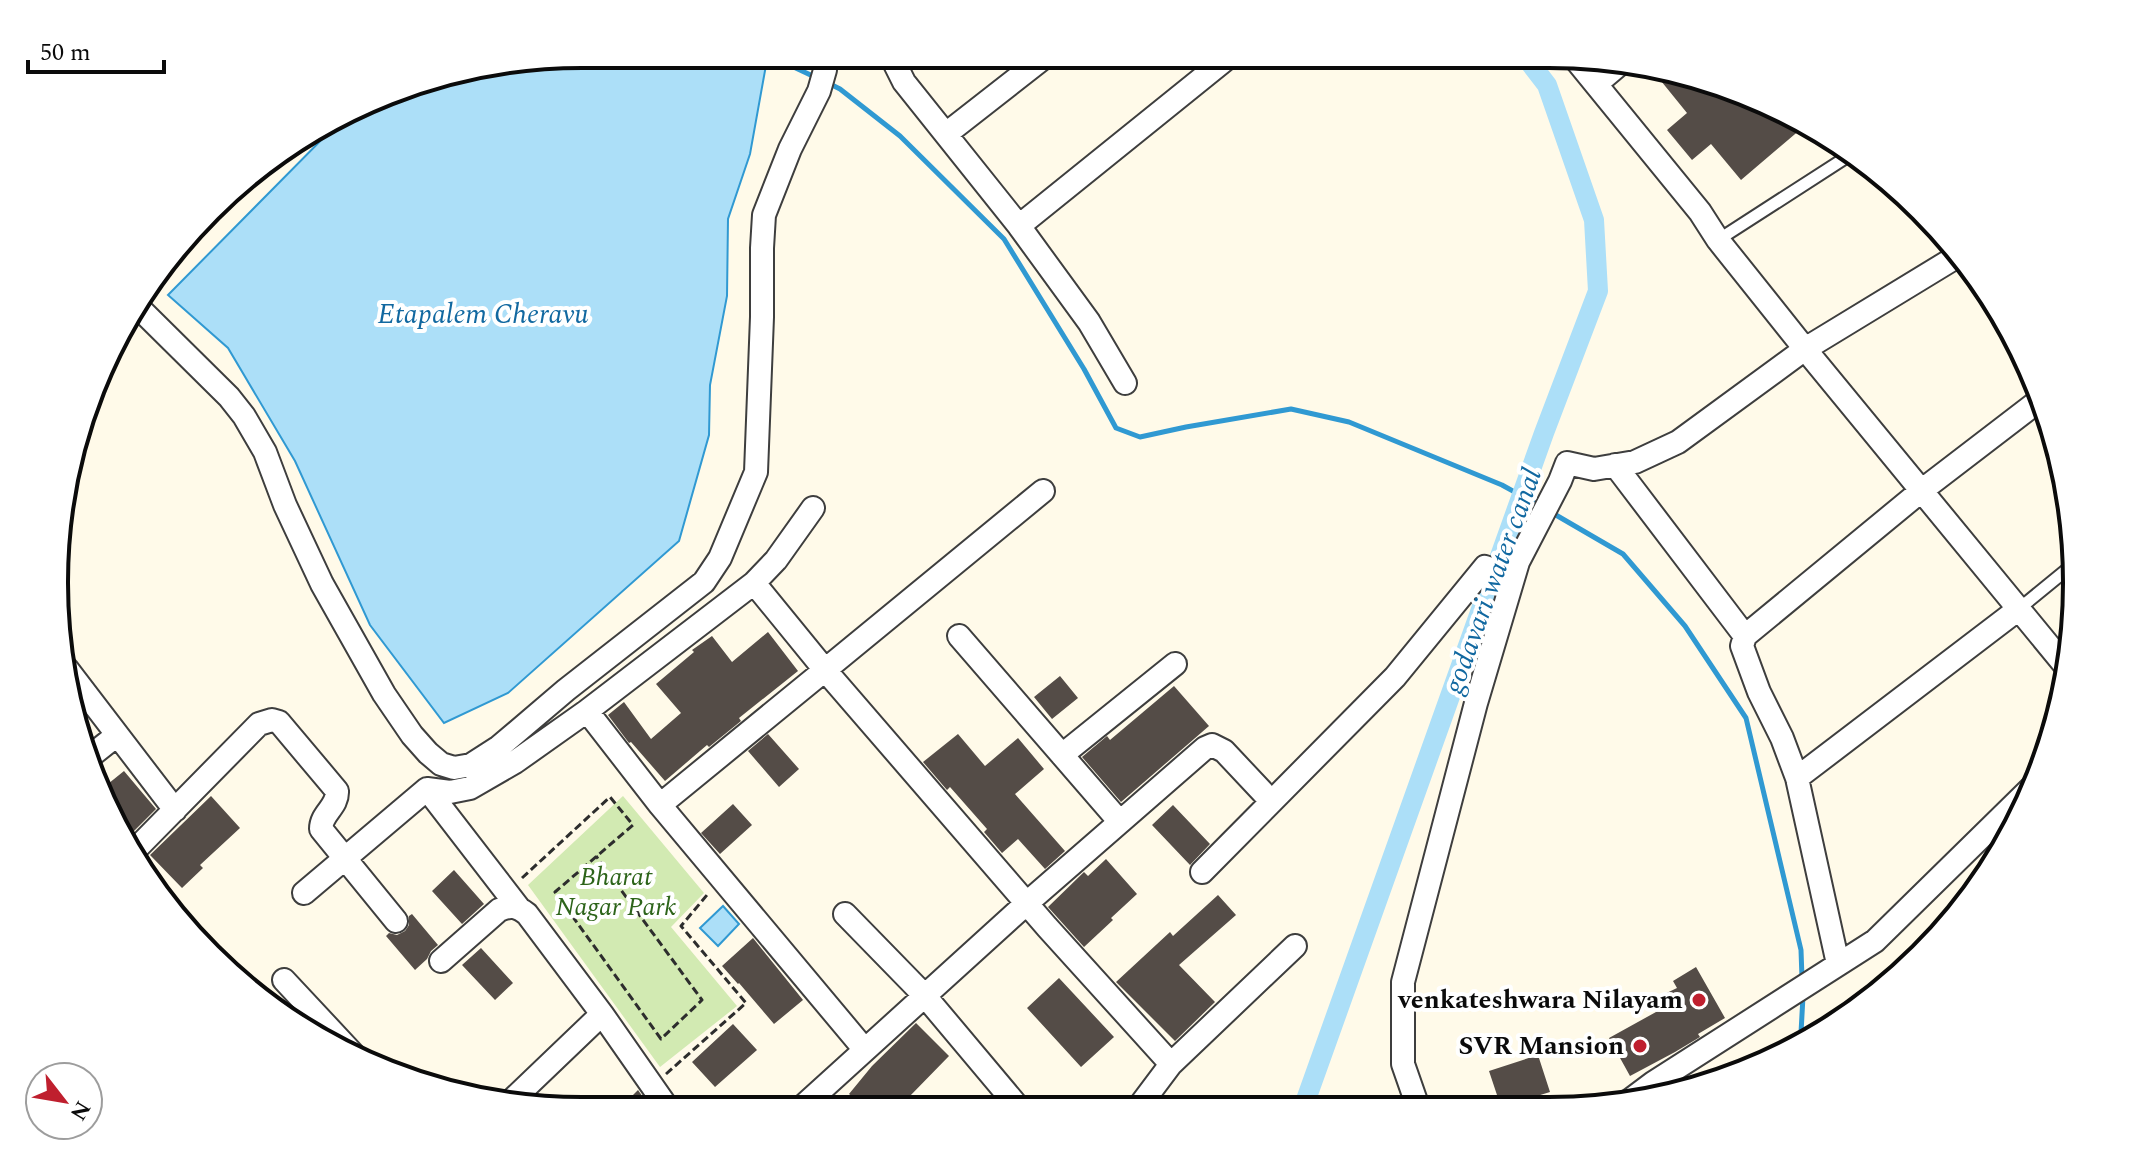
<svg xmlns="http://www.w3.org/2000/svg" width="2131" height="1165" font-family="Spectral,serif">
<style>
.green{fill:#d2eab2}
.water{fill:#acdff8;stroke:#3099d2;stroke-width:2}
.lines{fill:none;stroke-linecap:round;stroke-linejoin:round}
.stream{stroke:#3099d2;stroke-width:5}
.canal{stroke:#acdff8;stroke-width:20}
.building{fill:#544c47}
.service-casing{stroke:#3e3e3e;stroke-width:15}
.minor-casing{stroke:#3e3e3e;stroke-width:26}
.path{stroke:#2d2d2d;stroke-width:3;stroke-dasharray:8 4;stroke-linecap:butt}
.service{stroke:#fff;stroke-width:11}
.minor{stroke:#fff;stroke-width:22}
.poi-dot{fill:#bf1f2e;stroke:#fff;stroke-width:3}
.labels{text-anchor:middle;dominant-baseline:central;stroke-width:8;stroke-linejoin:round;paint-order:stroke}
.park-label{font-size:26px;font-style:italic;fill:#2d641a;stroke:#fff}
.poi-label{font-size:26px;font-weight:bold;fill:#0b0b0b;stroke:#fff;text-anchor:end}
.water-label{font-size:28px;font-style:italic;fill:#1168a0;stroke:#fff}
.rim{fill:none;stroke:#0b0b0b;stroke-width:4}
</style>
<rect width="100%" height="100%" fill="#fffae9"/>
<path class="green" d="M623,796L704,893L671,927L737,1006L660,1067L528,885Z"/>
<path class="water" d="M583,54H768L750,154L728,219L727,296L710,385L709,435L679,541L508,693L444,723L370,625L295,461L228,348L168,295L340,121L412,82Z
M723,906L739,924L718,946L700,928Z"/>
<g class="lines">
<path class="stream" d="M768,55L817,78
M826,82L840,89L900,136L1004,239L1084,369L1116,428L1140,437L1186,427L1291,409L1349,422L1502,485L1540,506
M1549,511L1623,554L1685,626L1746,718L1801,950L1802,978
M1803,996L1801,1033L1808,1040"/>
<path class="canal" d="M1303,1108L1544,433L1598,291L1594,220L1547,85L1524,55"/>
</g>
<path class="building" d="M1665,69L1686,72L1808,123L1741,180L1711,144L1692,160L1667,130L1687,113L1657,76Z
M768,632L798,671L739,718L741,721L709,747L707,745L665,781L631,742L629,743L608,715L624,702L651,739L681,713L656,684L694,652L692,650L712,636L732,662Z
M1060,676L1078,698L1052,719L1034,697Z
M1174,686L1209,726L1121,802L1082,757L1107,736L1110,740Z
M768,734L799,769L779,787L748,751Z
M958,734L985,766L1018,738L1044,769L1015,794L1065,851L1045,869L1018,839L1002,853L984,832L987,829L950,787L947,790L923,762Z
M124,771L156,809L127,838L98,792Z
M211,796L240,828L200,865L203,868L182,888L150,855Z
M733,804L752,825L720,854L701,833Z
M1173,805L1210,844L1190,865L1152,825Z
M1106,859L1137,894L1111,918L1113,920L1084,947L1048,907L1084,872L1088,876Z
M454,870L484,904L462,924L432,891Z
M1218,895L1236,915L1179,965L1215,1002L1175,1041L1116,982L1170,932L1173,936Z
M412,914L438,945L431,951L427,959L415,970L386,936L389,933L397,935L405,931L409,925V916Z
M753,938L803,1000L774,1024L739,983L738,984L722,966Z
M481,948L513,983L495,1000L462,965Z
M1696,967L1725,1018L1698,1034L1700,1037L1675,1052L1630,1076L1609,1038L1656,1012L1650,1001L1677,988L1673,981Z
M1059,978L1114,1037L1081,1067L1027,1008Z
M916,1023L949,1056L909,1097L923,1109H867L849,1094L872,1066Z
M733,1024L757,1050L715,1087L692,1062Z
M1538,1055L1550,1092L1501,1107L1489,1071Z
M638,1090L652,1110H618Z"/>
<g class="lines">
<defs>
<path id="service" d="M1718,240L1853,153
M2020,608L2075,563"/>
<path id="minor" d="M890,54L904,82L1019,226L1089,322L1125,383
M1572,55L1700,212L1718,240L1805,349L2068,669
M1596,84L1622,62
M946,134L1047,55
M1019,226L1231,55
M136,305L229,397L244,416L265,452L285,505L322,584L384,694L412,735L428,753L441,764L454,768L471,765L499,747L566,690L704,582L720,558L756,472L762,317V248L764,215L790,149L819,91L825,70L824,54
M1615,465L1745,636
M754,583L776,560L813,508
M959,636L1120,822
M67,669L175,810
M587,711L660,805
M1062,755L1175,664
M88,758L117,735
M1797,778L2020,608
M427,789L518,907
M135,850L259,724L272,720L279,722L337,791C338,807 321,813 321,829L396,921
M1202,872L1395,677L1485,567L1503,573L1518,562L1560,481L1567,463L1594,469L1635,462L1678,442L1805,349L1961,254
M304,893L427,789L450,792L470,788L515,762L587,711L754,583L825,670L1043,491
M845,914L925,996L1019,1108
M441,961L499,910C511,905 517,906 527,914L602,1014L669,1110
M1838,964L1797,778L1782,738L1759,692L1742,646L1745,636L1921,491L2041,399
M284,980L354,1055
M865,1050L660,805L825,670L1047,927L1171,1064
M509,1103L602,1014
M1625,1104L1653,1083L1875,941L2033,786
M1418,1107L1403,1064V982L1476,703L1518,562
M1138,1108L1171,1064L1295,946
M800,1109L1027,903L1205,748L1212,745L1224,751L1271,801"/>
</defs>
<use href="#service" class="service-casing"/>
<use href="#minor" class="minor-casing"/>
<path class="path" d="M522,878L610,797L633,825L555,892L661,1039L702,1000L596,856
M666,1074L746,1003L681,926L707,895"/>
<use href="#service" class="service"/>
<use href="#minor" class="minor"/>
</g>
<g class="poi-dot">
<circle cx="1699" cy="1000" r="8"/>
<circle cx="1640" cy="1046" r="8"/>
</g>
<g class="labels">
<g class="park-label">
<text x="616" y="877">Bharat<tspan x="616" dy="30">Nagar Park</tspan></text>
</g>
<g class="poi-label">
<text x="1683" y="1000">venkateshwara Nilayam</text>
<text x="1624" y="1046">SVR Mansion</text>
</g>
<g class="water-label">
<text x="483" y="314">Etapalem Cheravu</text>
<text transform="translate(1493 581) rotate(-70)">godavari water canal</text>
</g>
</g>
<path d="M0 0H2131V1165H0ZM582 68H1549A514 514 0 0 1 2063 582V583A514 514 0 0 1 1549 1097H582A514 514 0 0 1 68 583V582A514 514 0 0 1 582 68Z" fill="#fff" fill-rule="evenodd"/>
<path class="rim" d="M582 68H1549A514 514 0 0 1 2063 582V583A514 514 0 0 1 1549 1097H582A514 514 0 0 1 68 583V582A514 514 0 0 1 582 68Z"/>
<g transform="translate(64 1101) rotate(121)"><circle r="38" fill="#ffffff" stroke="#9d9d9d" stroke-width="2"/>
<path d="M0-6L14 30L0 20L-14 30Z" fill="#bf1f2e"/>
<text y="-12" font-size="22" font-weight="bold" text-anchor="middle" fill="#0b0b0b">N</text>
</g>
<path d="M28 60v12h136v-12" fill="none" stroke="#0b0b0b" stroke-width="4"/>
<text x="40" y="60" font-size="24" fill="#0b0b0b" stroke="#ffffff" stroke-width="6" paint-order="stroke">50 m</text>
</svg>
